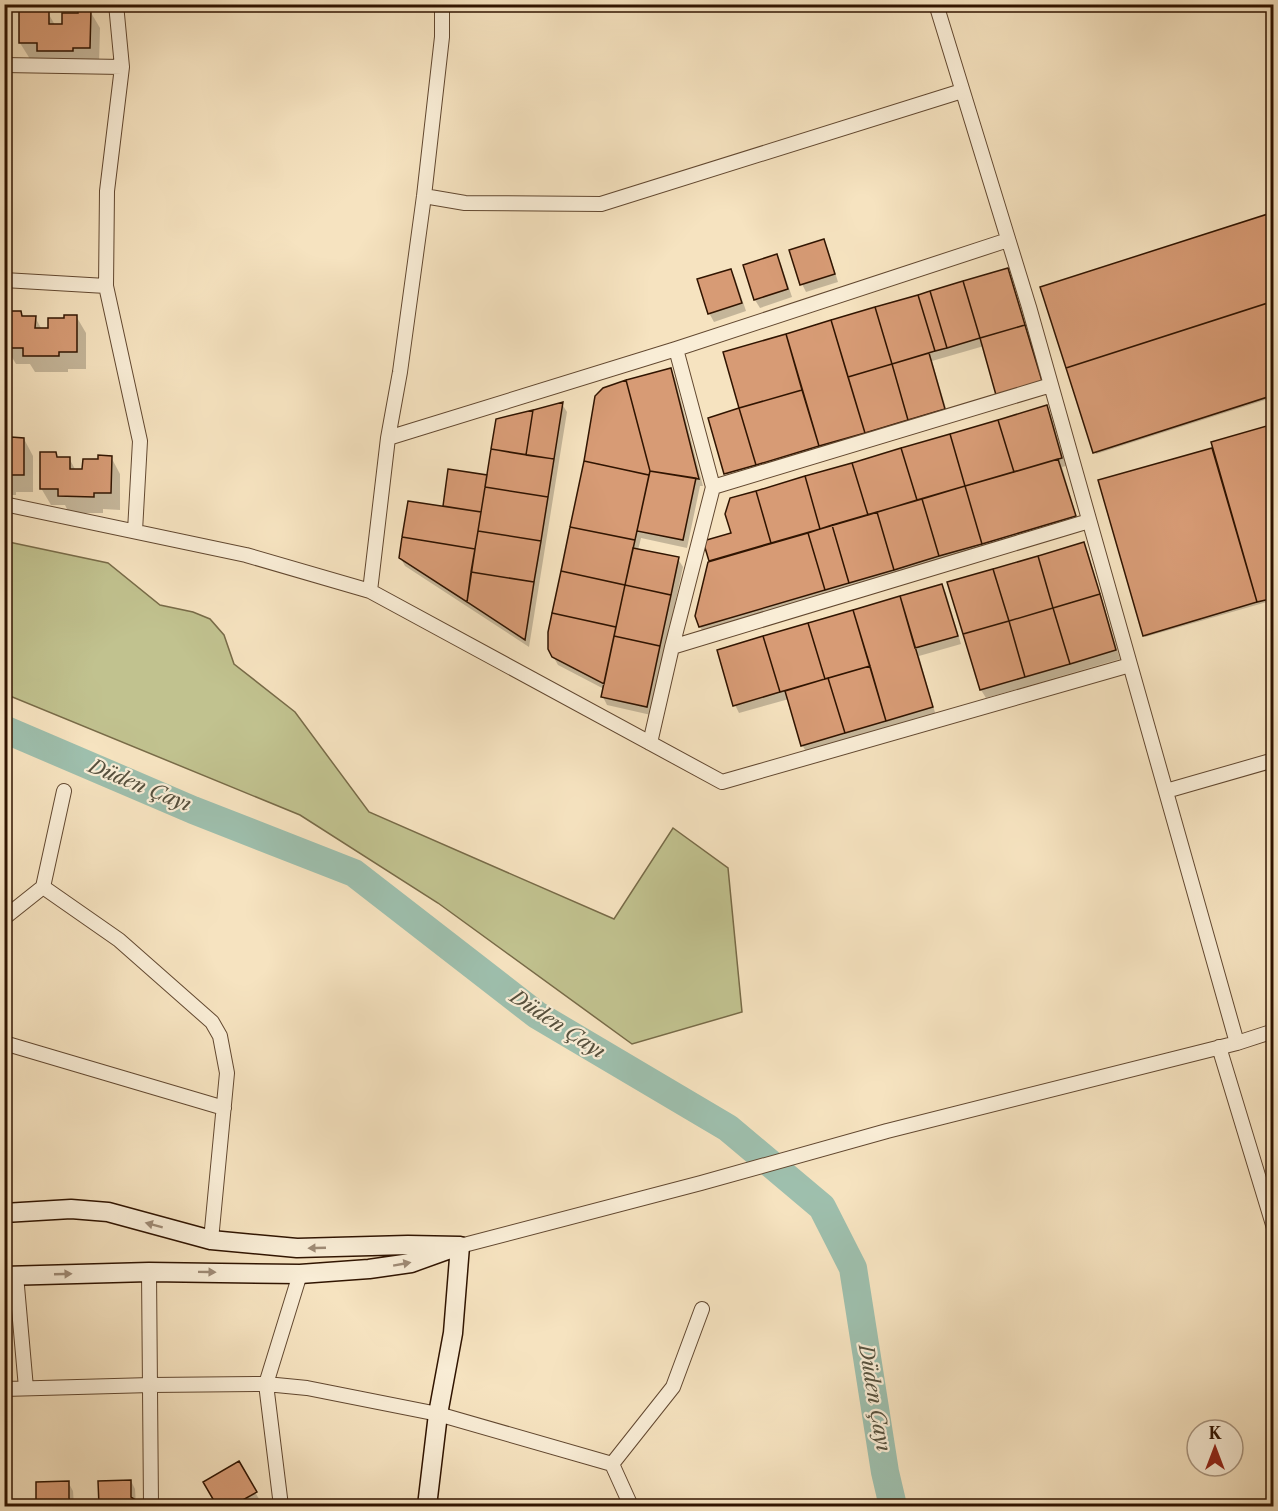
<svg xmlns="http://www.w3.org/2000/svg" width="1278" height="1511" font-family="'Libre Caslon Text',serif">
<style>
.green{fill:#c1c28f;stroke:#786b48;stroke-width:1.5}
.shadow{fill:#0003}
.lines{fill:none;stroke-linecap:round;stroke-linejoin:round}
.river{stroke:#9ebfad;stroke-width:28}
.building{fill:#d79b75;stroke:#301400;stroke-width:1.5}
.street-casing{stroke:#624830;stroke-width:16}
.secondary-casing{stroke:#301400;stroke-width:21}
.street{stroke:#f9edd6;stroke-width:14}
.secondary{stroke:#f9edd6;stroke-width:18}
.oneway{fill:#9f8b76}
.labels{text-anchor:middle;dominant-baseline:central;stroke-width:4.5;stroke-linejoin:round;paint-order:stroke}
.water-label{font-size:20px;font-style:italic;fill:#56503d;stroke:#f9edd6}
</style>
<rect width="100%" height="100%" fill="#f6e3c0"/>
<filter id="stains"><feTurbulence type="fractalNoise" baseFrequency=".00333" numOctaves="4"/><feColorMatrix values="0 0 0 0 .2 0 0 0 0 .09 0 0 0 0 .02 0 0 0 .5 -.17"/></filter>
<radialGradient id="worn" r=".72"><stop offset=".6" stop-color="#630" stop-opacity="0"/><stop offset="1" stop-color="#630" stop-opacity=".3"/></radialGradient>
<path class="green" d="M4,541L108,563L160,605L193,612L210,619L224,635L234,664L295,712L369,812L614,919L673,828L728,868L742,1012L632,1044L438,903L300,815L5,694Z"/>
<path class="shadow" d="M90,11L100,28L99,64L30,59L20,43L36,12L48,13L55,25H63L79,15Z
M1274,214V397L1096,454L1095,452Z
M823,241L828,249L838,282L806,292L802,284Z
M777,256L781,264L792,297L760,308L755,300Z
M731,270L735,278L746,311L714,322L709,313Z
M1007,270L1012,278L1045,389L984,346L932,361L949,418L730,482L726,474L709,419L741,409L725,353Z
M20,313L23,317H35L42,330H50L65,320L76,316L86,333V369H68V372H35L30,364H16L6,347Z
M670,370L675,378L703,486H700L687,548L641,538L638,550L678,559L683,567L651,715L607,705L603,697L604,689L558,665L549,649Z
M562,404L567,412L529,647L405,566L400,557L444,508L450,470L488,476Z
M1046,407L1051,415L1066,466L1062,467L1079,525L705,635L700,627L711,561L705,542L733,534Z
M1274,426V600L1145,637L1100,482L1214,449Z
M24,439L33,456V492H16V495H4V442Z
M111,457L120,474V510L103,509V513H69L65,505H51L41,488L57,458H69L76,471H84L100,460Z
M1083,544L1088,552L1120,659L986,698L981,690Z
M942,585L946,593L961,644L919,656L936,716L807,753L802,745L789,699L739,713L735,705Z
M238,1463L262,1504L257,1506H219L205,1482Z
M131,1481L135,1489L136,1506H100V1482Z
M68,1482L73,1491L74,1506H37V1484Z
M4,1484H6L11,1492L12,1506H4Z
M551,1502L610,1504L612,1506H551Z"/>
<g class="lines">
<path class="river" d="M4,729L193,810L354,873L537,1015L728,1128L822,1207L853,1268L885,1472L893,1506"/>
</g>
<path class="building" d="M19,7H35L36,11H49V24H62V13H78V10H91L90,48H73V51H37V43H19Z
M1274,212V301L1066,368L1040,287Z
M824,239L835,274L800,285L789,250Z
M777,254L788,289L754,300L743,265Z
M1008,268L1025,325L980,338L963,281Z
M731,269L742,303L708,314L697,279Z
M963,281L980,338L947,348L930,291Z
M930,291L947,348L935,351L918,295Z
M918,295L935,351L892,364L875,307Z
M1274,301V395L1093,453L1066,368Z
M875,307L892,364L848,377L831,320Z
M5,311H21L22,316H36L35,328H48V318H64V315H77V352H59V356H23V348H5Z
M831,320L865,433L819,446L786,334Z
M1025,325L1042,381L996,395L980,338Z
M786,334L802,390L739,408L723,352Z
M929,353L945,409L908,420L892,364Z
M892,364L908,420L865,433L848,377Z
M671,368L699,479L650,471L626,380Z
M626,380L650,471L649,475L584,461L595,396L603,388Z
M802,390L819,446L756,465L739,408Z
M563,402L554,459L526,455L533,410Z
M1047,405L1062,458L1014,472L998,420Z
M739,408L756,465L724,474L708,418Z
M533,410L526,455L491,449L496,419Z
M998,420L1014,472L965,486L950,434Z
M1274,424V598L1257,602L1211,442Z
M950,434L965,486L917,500L901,448Z
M11,437L24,438V475H7V479H4V441H11Z
M901,448L917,500L868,515L852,463Z
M1212,448L1257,602L1143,636L1098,480Z
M491,449L554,459L548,497L485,487Z
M40,452H56L57,457H70V469H82L83,459H98V455L112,456L111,493H94V497L58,496V489H40Z
M1058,459L1076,516L982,544L965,486Z
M584,461L649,475L635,540L570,527Z
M852,463L868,515L820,529L805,476Z
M448,469L487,475L481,512L443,506Z
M650,471L696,478L683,540L637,531Z
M805,476L820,529L771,543L756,491Z
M965,486L982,544L939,556L922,499Z
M485,487L548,497L541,541L478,531Z
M756,491L771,543L709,561L703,541L731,533L725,514L730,498Z
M922,499L939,556L894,570L877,512Z
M408,501L481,512L475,549L402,537Z
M877,512L894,570L849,583L832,525Z
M832,525L849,583L825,590L808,533Z
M570,527L635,540L625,585L561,571Z
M478,531L541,541L534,582L471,572Z
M808,533L825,590L699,627L695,616L708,562Z
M402,537L475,549L467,602L399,558Z
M1084,542L1100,594L1053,608L1038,556Z
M633,548L679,557L671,595L625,585Z
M1038,556L1053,608L1009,621L993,569Z
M993,569L1009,621L963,634L947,582Z
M561,571L625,585L616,627L552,613Z
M471,572L534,582L525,640L467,602Z
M942,584L958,636L915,648L900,596Z
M625,585L671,595L660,646L614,636Z
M1100,594L1116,650L1070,664L1053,608Z
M900,596L933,707L886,721L853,610Z
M1053,608L1070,664L1025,677L1009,621Z
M853,610L870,666L825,679L808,623Z
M552,613L616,627L604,684L552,657L548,649V632Z
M1009,621L1025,677L980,690L963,634Z
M808,623L825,679L780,692L763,636Z
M614,636L660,646L647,707L601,697Z
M763,636L780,692L733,706L717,650Z
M870,666L886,721L845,733L828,678Z
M828,678L845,733L801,746L785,691Z
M239,1461L257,1492L232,1506H217L203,1482Z
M131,1480V1497L134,1499V1506H99L98,1481Z
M69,1481V1498L71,1506H36V1482Z
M549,1501L611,1502V1506H549Z"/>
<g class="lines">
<defs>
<path id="street" d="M116,4L122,67L107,191L106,286L140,441L135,531
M936,4L1029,307L1237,1043L1274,1031
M4,65L122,67
M424,196L465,203L601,204L962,91
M4,280L106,286
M676,349L713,487
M388,438L676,349L1008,240
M4,504L246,555L370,591L722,782L1130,665
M370,591L388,438L400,372L424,196L442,37V4
M672,647L1089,521
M650,743L672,647L713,487L1051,385
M1166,791L1274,760
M43,887L64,791
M4,918L43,887L119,940L212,1022L220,1036L227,1073L211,1240
M4,1043L224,1108
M1219,1047L1274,1228
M460,1246L701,1183L887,1131L1237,1043
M149,1272L151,1506
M16,1275L26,1388
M4,1389L151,1385L266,1384L307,1388L438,1414L612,1464L673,1387L702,1309
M612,1464L631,1506
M281,1506L266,1384L300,1274"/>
<path id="secondary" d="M4,1213L71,1209L108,1212L211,1240L297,1248L408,1245L460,1246
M4,1276L149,1272L300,1274L369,1269L411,1263L447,1250
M427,1506L438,1414L453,1333L460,1246"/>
</defs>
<use href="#street" class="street-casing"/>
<use href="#secondary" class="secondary-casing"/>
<use href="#street" class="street"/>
<use href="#secondary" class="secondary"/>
</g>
<defs><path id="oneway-solid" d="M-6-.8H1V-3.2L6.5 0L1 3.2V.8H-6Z" transform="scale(1.5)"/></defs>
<g class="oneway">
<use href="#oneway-solid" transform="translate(154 1225) rotate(-165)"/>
<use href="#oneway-solid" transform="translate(317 1248) rotate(178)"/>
<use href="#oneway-solid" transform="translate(402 1264) rotate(-10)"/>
<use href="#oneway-solid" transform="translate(207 1272) rotate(1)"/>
<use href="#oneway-solid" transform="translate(63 1274) rotate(-2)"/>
</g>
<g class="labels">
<g class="water-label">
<text transform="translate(140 785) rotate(22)">Düden Çayı</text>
<text transform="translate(558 1024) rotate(33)">Düden Çayı</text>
<text transform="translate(875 1398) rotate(80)">Düden Çayı</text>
</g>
</g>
<rect width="1278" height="1511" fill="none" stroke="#f6e3c0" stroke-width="24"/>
<rect x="6" y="6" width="1266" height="1499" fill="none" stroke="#301400" stroke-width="3"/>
<rect x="12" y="12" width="1254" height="1487" fill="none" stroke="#301400" stroke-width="1.5"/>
<g transform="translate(1215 1448)"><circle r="28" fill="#f9edd6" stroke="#a99680" stroke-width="1.5"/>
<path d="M0-4.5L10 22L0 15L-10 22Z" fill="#8f2418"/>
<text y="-9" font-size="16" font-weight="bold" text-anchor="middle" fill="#301400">K</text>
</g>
<rect width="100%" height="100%" filter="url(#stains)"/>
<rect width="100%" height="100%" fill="url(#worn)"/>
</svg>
